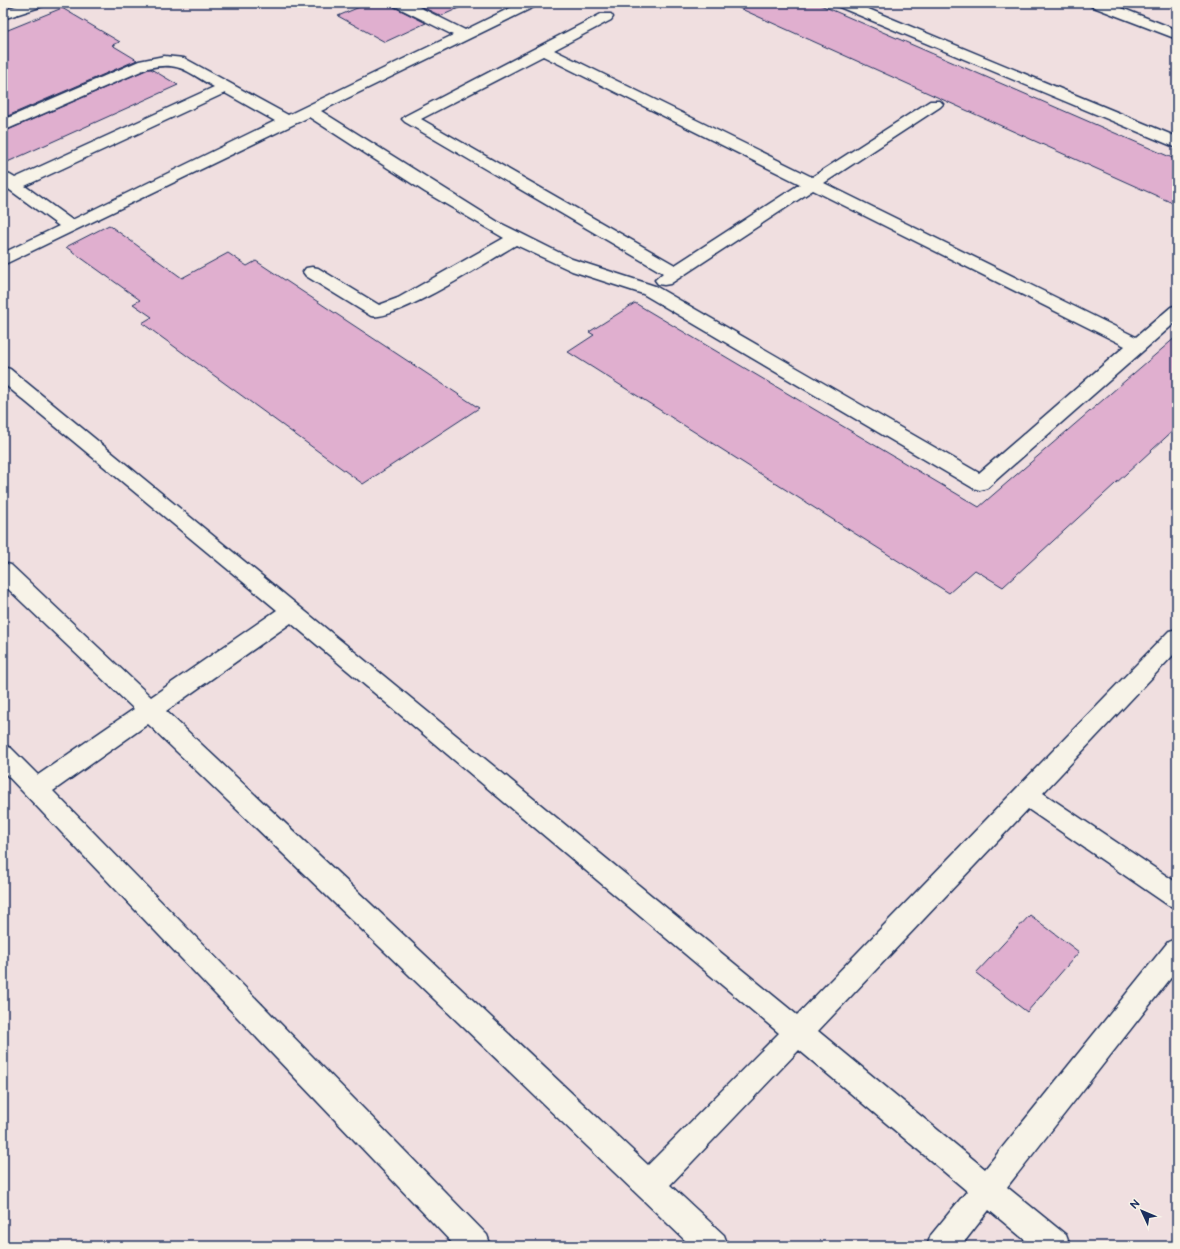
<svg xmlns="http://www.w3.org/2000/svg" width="1180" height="1249" font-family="'Balsamiq Sans',sans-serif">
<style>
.built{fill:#f0dfe0}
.building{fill:#e0afcf;stroke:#1b2f5e}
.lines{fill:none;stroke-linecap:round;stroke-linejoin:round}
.minor-casing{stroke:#1b2f5e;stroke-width:3}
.minor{fill:#f7f3e8;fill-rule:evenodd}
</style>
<rect width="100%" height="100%" fill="#f7f3e8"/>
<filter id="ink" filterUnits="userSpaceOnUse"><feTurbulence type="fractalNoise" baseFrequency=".025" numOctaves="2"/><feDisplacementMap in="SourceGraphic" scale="8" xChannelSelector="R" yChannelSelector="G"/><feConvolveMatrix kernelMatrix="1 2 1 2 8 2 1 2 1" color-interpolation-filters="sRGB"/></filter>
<g filter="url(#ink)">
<path class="built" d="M3,3H1177V1246H3Z"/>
<path class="building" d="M369,3H392L394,7L426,23L385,42L338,16Z
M414,3H470L441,16Z
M728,3H816L1177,160V205Z
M62,8L120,42L112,45L137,60L3,118V32Z
M148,69H151L178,85L3,164V132Z
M109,225L182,278L228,253L247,266L256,261L479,408L363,484L142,323L152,317L133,304L140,300L66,247Z
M635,303L979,507L1177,336V427L1003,587L975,570L949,593L568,352L594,335L589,332Z
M1030,915L1079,952L1027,1012L976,973Z"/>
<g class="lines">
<defs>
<path id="minor" d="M24,3H45L43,6L3,19V10Z
M393,3H411L465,30L520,3H538L536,6L321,111L498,222L572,259L655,286L979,473L1125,346L813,190L670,284L664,285L658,284L655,280L663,273L405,122L402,119L405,116L601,14H611L613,17L611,20L554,50L812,177L930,101H940L943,104L940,107L824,183L1136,337L1171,307L1177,305V321L987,488L980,490L973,488L643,294L572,271L516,245C490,260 395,322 371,316L306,276L303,272L306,268L312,267L318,268L379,305L398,298L504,238L425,192L309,117L3,265V253L59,226L3,185V173L10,175L15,178L214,87C187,72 180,61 148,68L3,131V120L139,61L164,56L184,58L288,115L453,35L395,6ZM543,56L800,184L675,265L421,119ZM225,93L275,121L72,220L25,186Z
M835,3H854L1177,137V148L837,6Z
M1089,3H1109L1177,30V39L1091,6Z
M3,367L10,369L797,1015L1169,631L1177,629V651L1043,793L1177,883V908L1168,905L1028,809L818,1031L985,1169L1168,942L1177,938V970L1007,1187L1066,1235L1070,1246H1032L989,1210L961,1246H927L931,1235L967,1191L799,1050L670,1185L724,1235L728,1246H691L148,724L53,791L487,1235L491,1246H455L3,771V745L11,748L38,775L134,709L3,584V563L11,565L151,697L277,610L3,383ZM291,623L779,1033L648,1165L166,711Z"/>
</defs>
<use href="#minor" class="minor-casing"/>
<use href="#minor" class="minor"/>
</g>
</g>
<rect width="1180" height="1249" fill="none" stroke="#f7f3e8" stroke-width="16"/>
<rect x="8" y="8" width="1164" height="1233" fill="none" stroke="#1b2f5e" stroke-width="1.5" filter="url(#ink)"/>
<g transform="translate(1142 1211) rotate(314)" stroke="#f7f3e8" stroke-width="3" paint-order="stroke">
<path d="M0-3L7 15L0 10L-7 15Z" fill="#1b2f5e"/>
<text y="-6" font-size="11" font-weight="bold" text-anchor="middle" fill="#1b2f5e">N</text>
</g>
</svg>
